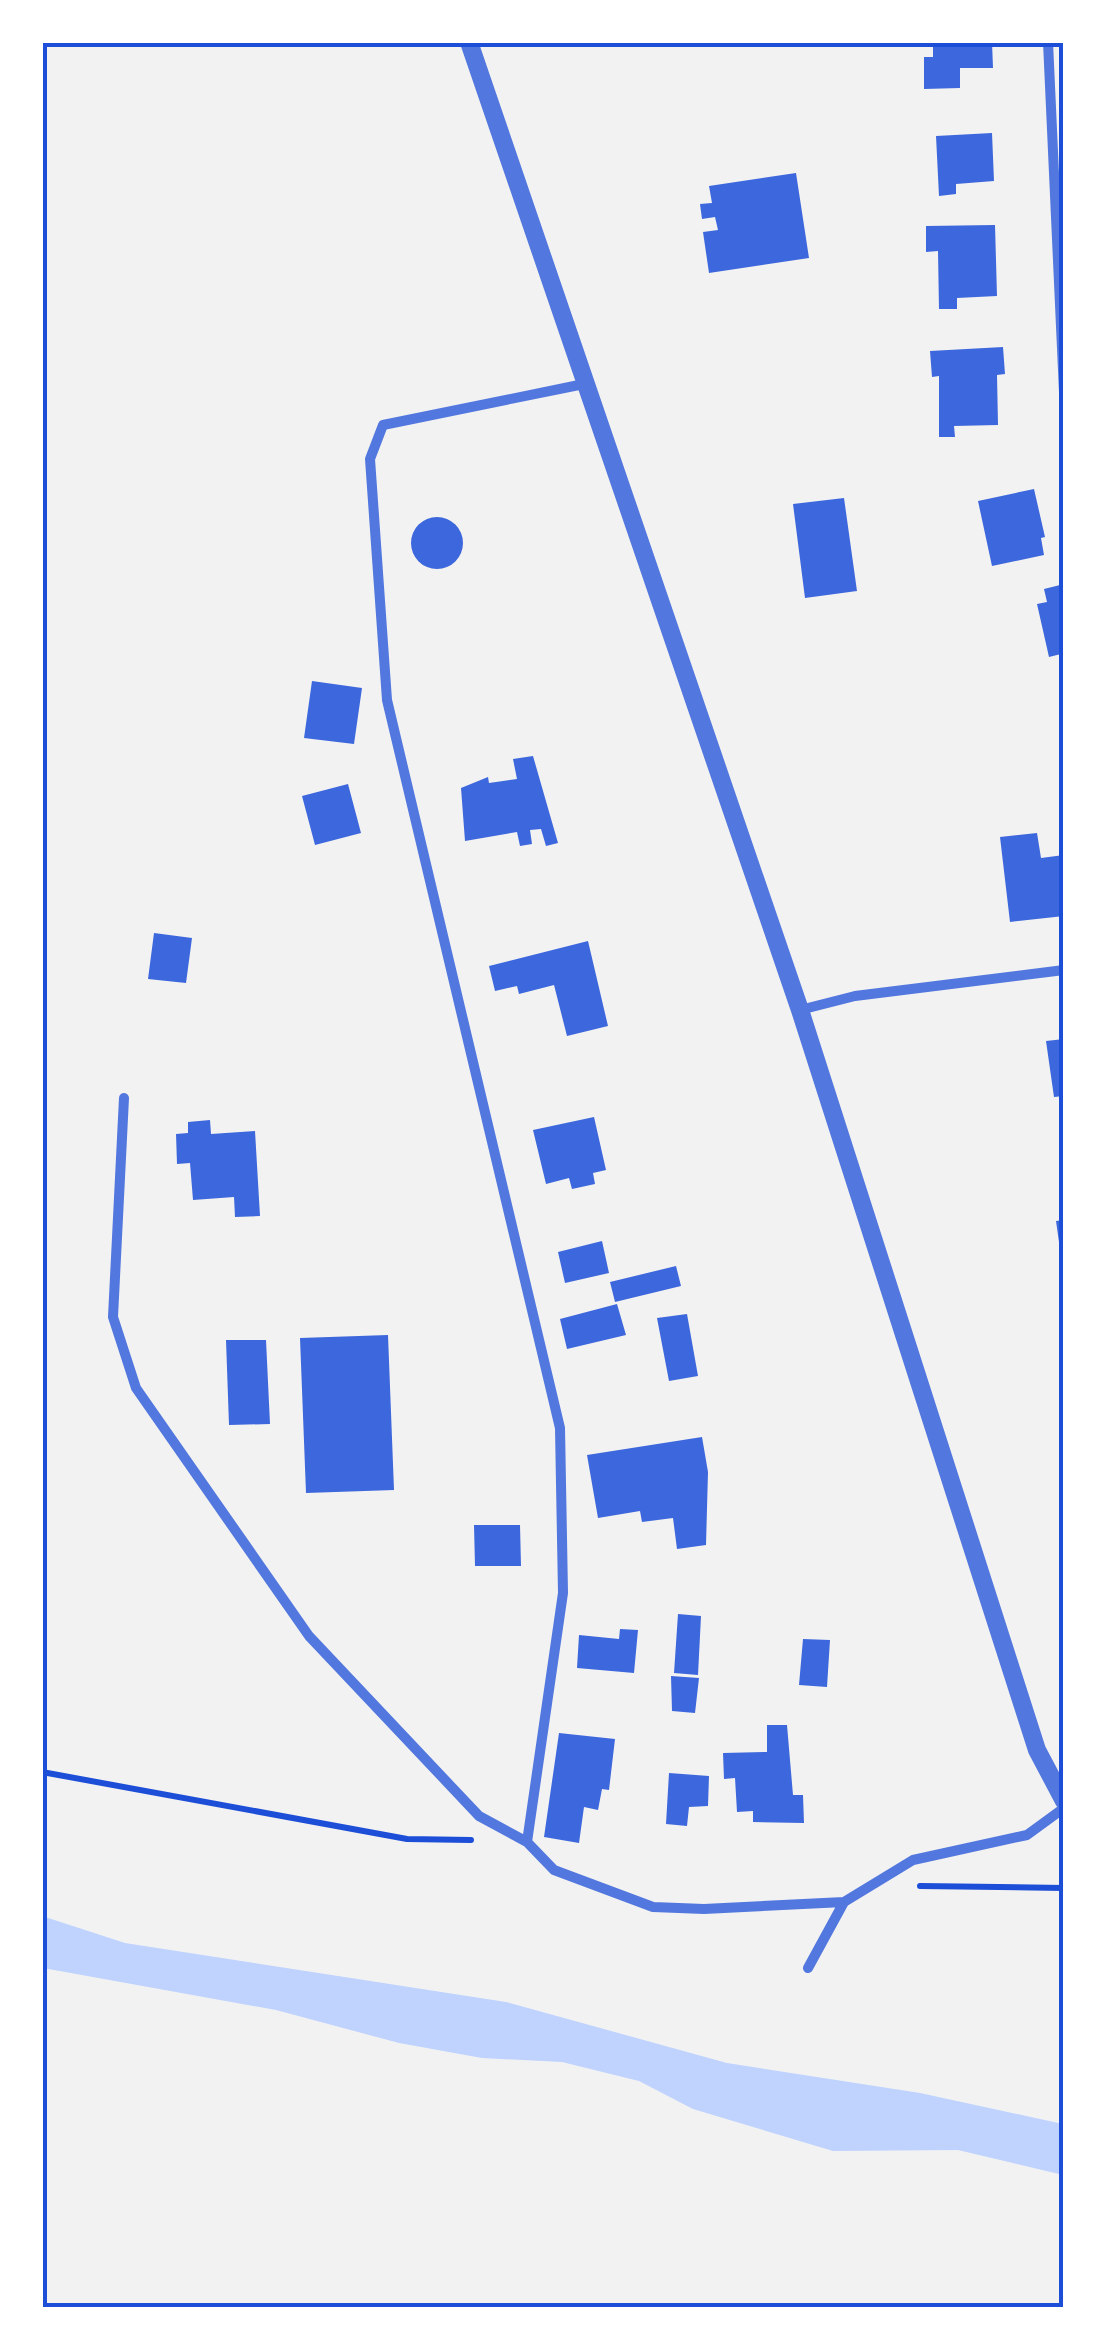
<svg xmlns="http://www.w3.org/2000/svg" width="1106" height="2350" font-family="Overpass,sans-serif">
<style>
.water{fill:#bfd3fe}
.building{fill:#3d67dc}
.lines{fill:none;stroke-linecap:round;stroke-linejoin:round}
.path{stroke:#1d4ed8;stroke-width:6}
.minor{stroke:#5277de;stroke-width:10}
.tertiary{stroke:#5277de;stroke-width:18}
.neatline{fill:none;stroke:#1d4ed8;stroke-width:4}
</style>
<rect width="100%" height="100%" fill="#f2f2f2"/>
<path class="water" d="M42,1916L125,1943L506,2002L727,2063L920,2093L1063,2124V2175L958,2150L833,2151L693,2109L639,2081L562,2062L482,2058L399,2043L276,2010L43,1968Z"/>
<path class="building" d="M933,42H992L993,68H960V88L924,89V57H933Z
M992,133L994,181L956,184V194L939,196L936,136Z
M796,173L809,258L709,273L703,232L718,230L715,217L702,219L700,204L712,203L709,186Z
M995,225L997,296L957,298V309H939L938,251L926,252V226Z
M1003,347L1005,374L997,375L998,425L954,426L955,437H939V376L932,377L930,351Z
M1034,489L1045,537L1041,538L1044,555L992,566L978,501Z
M844,498L857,591L805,598L793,504Z
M411 543a26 26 0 1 1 52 0a26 26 0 1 1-52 0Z
M1064,584V646L1059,647L1061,654L1049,657L1037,604L1047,602L1044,589Z
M312,681L362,688L354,744L304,738Z
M533,756L558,843L546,846L541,829L530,830L532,844L520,846L517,832L465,841L461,788L488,777L489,783L517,779L513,759Z
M348,784L361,833L315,845L302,796Z
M1037,833L1041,858L1064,855V916L1010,922L1000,837Z
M154,933L192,938L186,983L148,979Z
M588,941L608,1026L567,1036L554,985L519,994L517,986L495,991L489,966Z
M1064,1039V1096L1054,1097L1046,1041Z
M594,1117L606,1170L593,1173L595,1184L572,1189L569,1178L546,1184L533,1130Z
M210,1120L211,1134L255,1131L260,1216L235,1217L234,1197L193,1200L190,1163L177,1164L176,1134L188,1133V1122Z
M1064,1220V1256H1061L1056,1221Z
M602,1241L609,1273L565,1283L558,1252Z
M676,1266L681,1286L615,1302L610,1282Z
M617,1304L626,1335L567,1349L560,1319Z
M687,1314L698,1376L669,1381L657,1318Z
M388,1335L394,1490L306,1493L300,1338Z
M226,1340H266L270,1424L229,1425Z
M702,1437L708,1472L706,1545L677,1549L673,1518L642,1522L640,1511L598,1518L587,1455Z
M474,1525H520L521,1566H475Z
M678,1614L701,1616L698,1675L674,1673Z
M620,1629L638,1630L634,1673L577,1668L579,1635L619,1639Z
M803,1639L830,1640L827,1687L799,1685Z
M671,1676L699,1678L695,1713L672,1711Z
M767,1725H787L793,1795H803L804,1823L753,1822V1811L737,1812L735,1778L724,1779L723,1753L767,1752Z
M559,1733L615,1739L609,1790L602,1789L598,1810L584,1807L579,1843L544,1837Z
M669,1773L709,1776L708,1806L689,1807L687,1826L666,1824Z"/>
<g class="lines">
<path class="path" d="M42,1772L407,1839L471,1840
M920,1886L1064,1888"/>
<path class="minor" d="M1048,42L1064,392
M800,1010L855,996L1064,970
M124,1098L113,1317L136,1388L309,1636L479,1816L527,1842L554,1870L653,1907L704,1909L844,1902
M527,1842L563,1593L560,1428L387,700L370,459L383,425L584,384
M808,1968L844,1902L913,1860L1027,1835L1064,1808"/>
<path class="tertiary" d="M469,42L800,1010L1037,1750L1064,1801"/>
</g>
<rect width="1106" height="2350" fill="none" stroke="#ffffff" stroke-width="90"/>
<rect x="45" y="45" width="1016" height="2260" class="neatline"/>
</svg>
